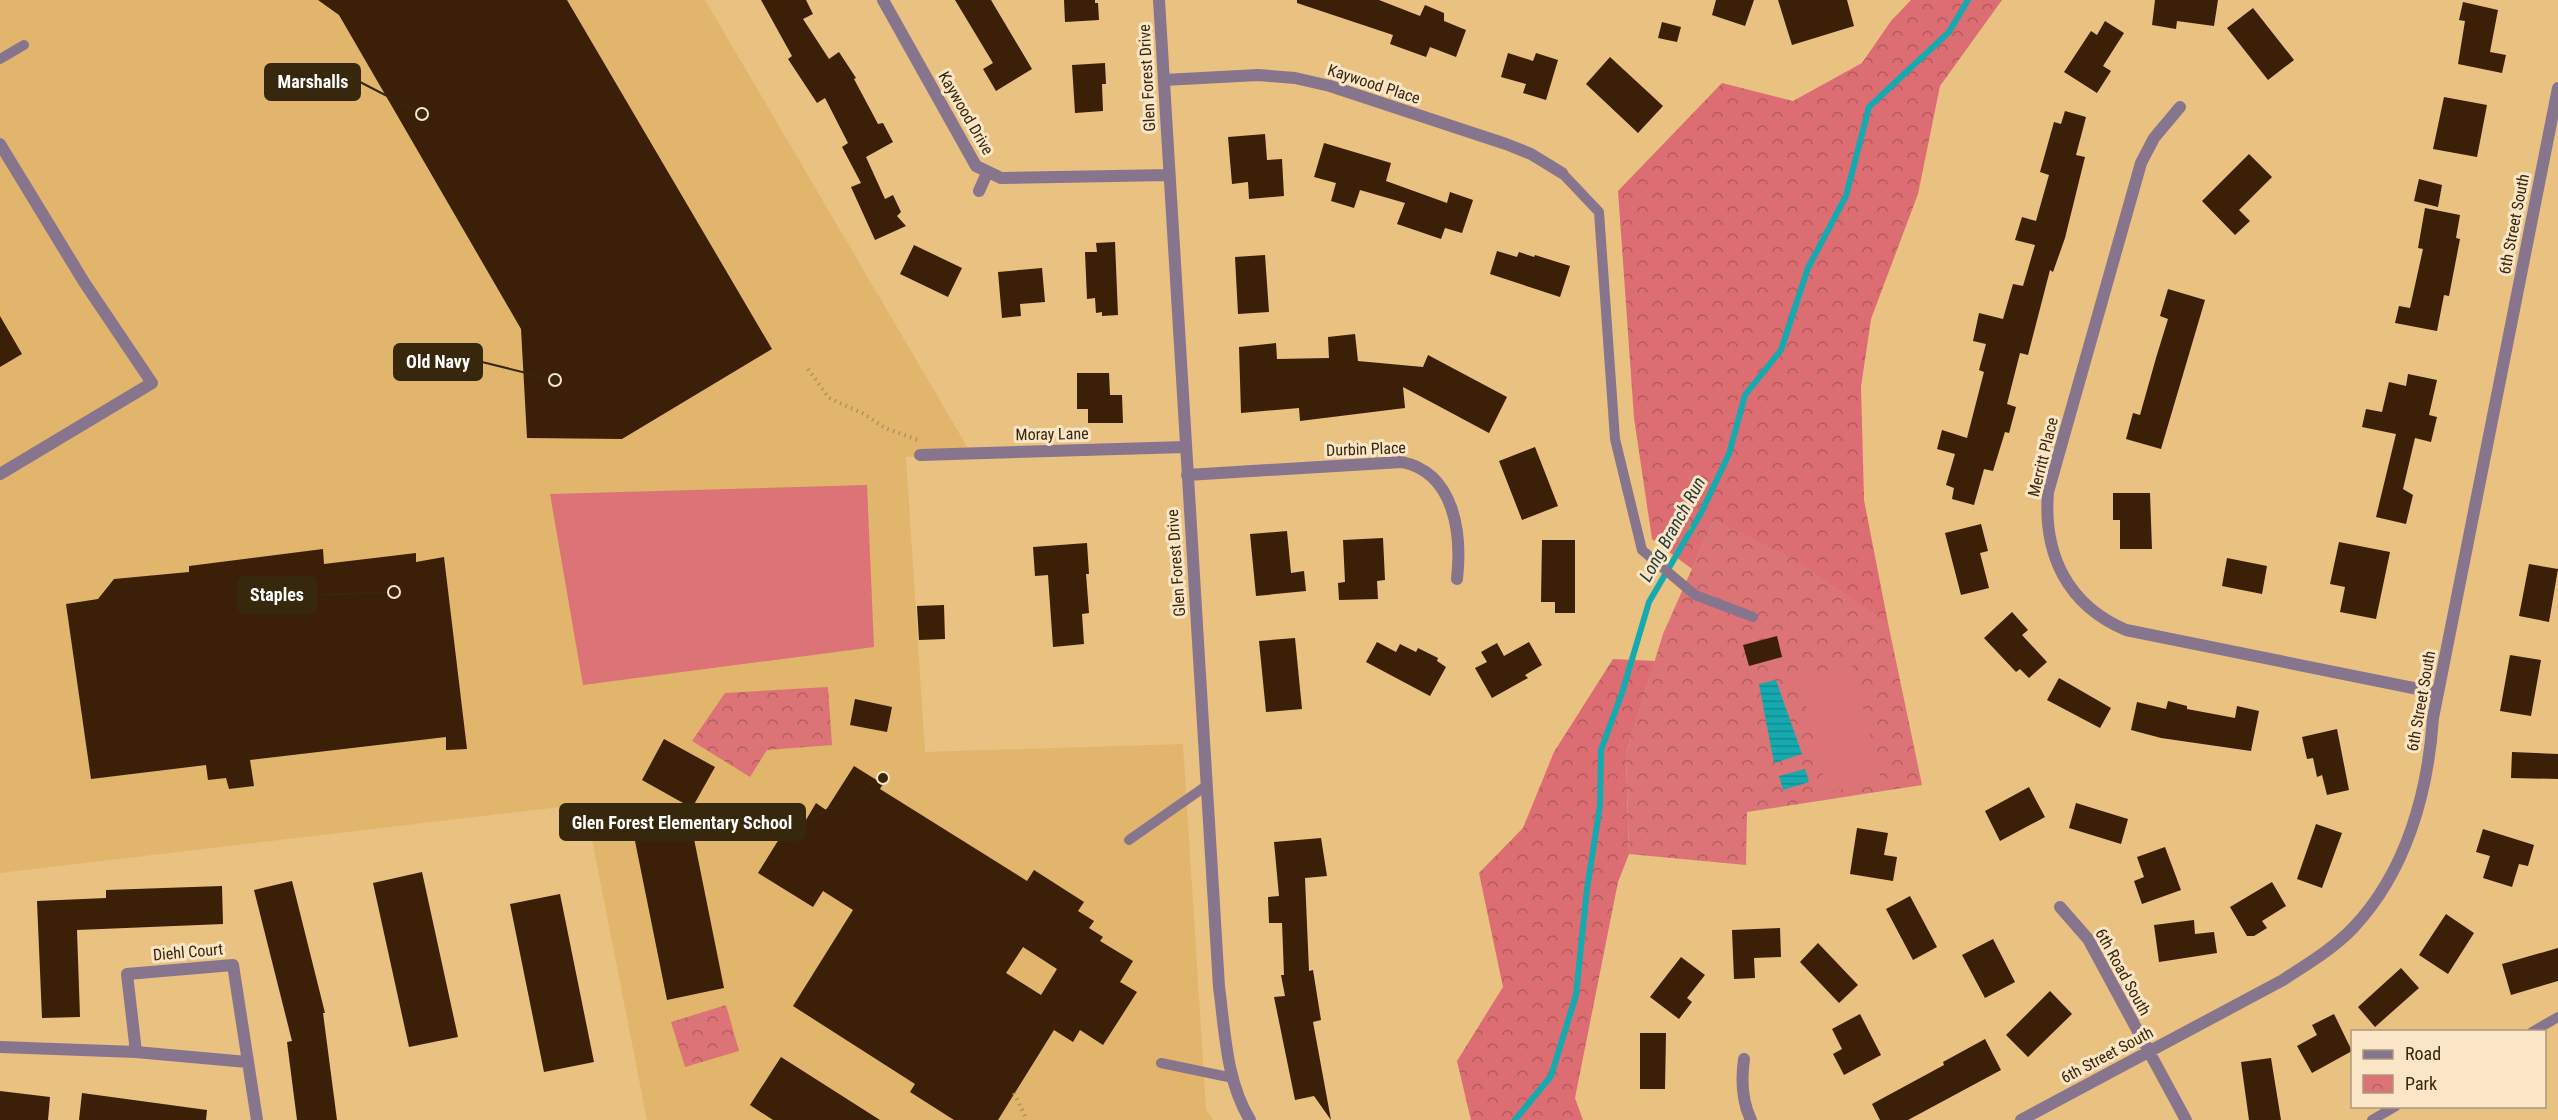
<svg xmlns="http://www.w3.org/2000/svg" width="2558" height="1120" font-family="'Roboto Condensed',sans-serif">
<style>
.built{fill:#e1b56c}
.forest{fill:url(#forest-crowns)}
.park{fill:url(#park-crowns)}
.pitch{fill:#dc7377}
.water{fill:url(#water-rules)}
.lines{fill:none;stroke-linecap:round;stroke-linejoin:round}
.stream{stroke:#15aaaf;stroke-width:6}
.building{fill:#3b1f07;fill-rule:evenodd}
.path{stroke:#b1915c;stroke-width:4;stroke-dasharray:1.5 4.5;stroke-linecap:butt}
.lane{stroke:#87758d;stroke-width:10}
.street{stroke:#87758d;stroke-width:12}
.labels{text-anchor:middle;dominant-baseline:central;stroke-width:6;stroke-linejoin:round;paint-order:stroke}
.street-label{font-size:16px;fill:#37270c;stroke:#fae5c6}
.water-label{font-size:18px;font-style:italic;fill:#1d393a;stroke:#fae5c6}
.leader{fill:none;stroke:#37270c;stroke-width:2}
.callout-dot{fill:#37270c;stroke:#fae5c6;stroke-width:2}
.callout{fill:#37270c;stroke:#37270c;stroke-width:2}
.callout-label{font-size:18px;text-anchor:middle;font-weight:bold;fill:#fff}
</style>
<defs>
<pattern id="forest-crowns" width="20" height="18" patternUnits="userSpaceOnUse" patternTransform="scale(1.5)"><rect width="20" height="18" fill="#dc6d72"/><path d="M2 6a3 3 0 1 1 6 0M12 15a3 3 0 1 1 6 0" fill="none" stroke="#b35a5c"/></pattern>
<pattern id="park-crowns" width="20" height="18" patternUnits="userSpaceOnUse" patternTransform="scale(1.5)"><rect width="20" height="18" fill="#dc7377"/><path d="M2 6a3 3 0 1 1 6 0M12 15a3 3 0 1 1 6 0" fill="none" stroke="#b35e60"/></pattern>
<pattern id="water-rules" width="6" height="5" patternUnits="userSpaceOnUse" patternTransform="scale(1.5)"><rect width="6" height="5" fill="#15aaaf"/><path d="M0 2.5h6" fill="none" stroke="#148a8d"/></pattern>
</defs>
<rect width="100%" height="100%" fill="#e9c180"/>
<path class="built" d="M0,0H705L972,455L906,457L925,752L1183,744L1206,1109L1213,1120H647L585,804L0,873Z"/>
<path class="forest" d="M1911,0H2002L1940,86L1918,194L1871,319L1861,387L1864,500L1888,623L1714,519L1692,569L1652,539L1634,418L1618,191L1722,83L1793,101L1862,63L1891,21Z
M1613,659L1655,661L1626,753L1629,854L1618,882L1575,1098L1583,1120H1471L1457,1061L1503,987L1479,873L1523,828L1554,752Z"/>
<path class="park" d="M1714,519L1798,561L1888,623L1922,785L1747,812L1746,865L1629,854L1626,753L1663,634Z
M828,687L832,745L767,750L750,777L692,741L725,693Z
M726,1005L739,1051L685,1067L671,1022Z"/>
<path class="pitch" d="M867,485L874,647L583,685L550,494Z
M1852,663L1881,779L1827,793L1799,677Z"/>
<path class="water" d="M1776,680L1802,754L1774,763L1759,684Z
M1805,769L1809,782L1783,790L1779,776Z"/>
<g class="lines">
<path class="stream" d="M1515,1120L1551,1076L1576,995L1587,889L1600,805L1601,750L1622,693L1649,602L1701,513L1729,454L1745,395L1781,350L1808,268L1846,196L1869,107L1949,32L1968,0"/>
</g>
<path class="building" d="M318,0H567L772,349L622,439L527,438L521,329L339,15Z
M761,0H806L813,14L803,19L829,59L839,52L856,78L854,79L878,124L883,123L893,142L866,157L885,199L893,195L901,212L897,216L906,226L875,240L851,187L861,183L842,147L848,143L825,98L817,103L788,59L792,56Z
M955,0H991L1032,69L996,91L983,69L993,63Z
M1064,0H1095V3H1098L1099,20L1065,22Z
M1297,0H1379L1420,16L1425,5L1444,13V21L1466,30L1456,57L1430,47L1426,57L1390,44L1393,35L1297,3Z
M1716,0H1754L1745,26L1712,15Z
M1778,0H1847L1854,26L1792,45Z
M2155,0H2218L2214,26L2177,21L2176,29L2152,25Z
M2463,2L2498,10L2490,52L2506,55L2502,73L2458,64L2465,21L2459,20Z
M2253,8L2294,60L2268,80L2227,28Z
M2105,21L2124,33L2103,66L2111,71L2097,93L2064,72L2091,31L2097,35Z
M1662,22L1681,27L1677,42L1658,38Z
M1508,53L1533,61L1536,53L1558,60L1546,100L1523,93L1526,84L1501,77Z
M1610,57L1663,106L1638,133L1586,84Z
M1105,63L1106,84H1102L1103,111L1075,113L1072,65Z
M2444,97L2487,105L2477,157L2433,149Z
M2065,111L2086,117L2076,155L2085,157L2065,238L2053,272L2050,270L2028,355L2020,353L2007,404L2016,407L2009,433L2005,432L1993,471L1984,469L1974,505L1952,499L1954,488L1946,485L1955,454L1937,449L1942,430L1967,438L1984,372L1979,370L1986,344L1973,341L1979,313L2003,319L2013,284L2023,286L2035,245L2015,240L2022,217L2036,221L2049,175L2040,172L2054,122L2061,124Z
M1265,134L1267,160L1282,159L1284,196L1249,199L1248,182L1232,184L1228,137Z
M1324,143L1391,163L1386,181L1447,203L1450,192L1473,200L1462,233L1445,228L1441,239L1397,224L1405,203L1360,190L1354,208L1331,201L1336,183L1314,177Z
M2249,154L2272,177L2239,210L2250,221L2235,235L2202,201Z
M2419,179L2442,185L2438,207L2414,201Z
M2425,208L2460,215L2456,238L2460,239L2449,296L2444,295L2437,331L2395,323L2399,306L2410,308L2423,249L2418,248Z
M1115,242L1118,315L1102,316V312L1096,313L1095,298L1087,299L1085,252H1097L1096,243Z
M914,245L962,268L948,297L900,274Z
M1497,251L1517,257L1519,252L1534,257L1535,255L1570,266L1560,297L1490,274Z
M1265,255L1269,312L1238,314L1235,257Z
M1042,268L1045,302L1020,304L1021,316L1002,318L998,272Z
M2168,289L2205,300L2161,449L2126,439L2133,413L2140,415L2156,358L2168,319L2160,316Z
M0,316L22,354L0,367Z
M1355,334L1358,361L1423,367L1428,355L1507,397L1489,433L1403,387L1405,408L1300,421L1299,408L1241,413L1239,347L1276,343L1277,359L1329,358L1328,337Z
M1077,373H1109L1110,395H1122L1123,423H1088V409H1077Z
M2408,374L2437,380L2429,415L2437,417L2431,442L2415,438L2403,489L2413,495L2406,524L2376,517L2396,434L2362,427L2366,409L2382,412L2389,382L2406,386Z
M1535,447L1558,506L1522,520L1499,461Z
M2113,493H2150L2152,549H2120V520H2113Z
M1981,524L1988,551L1980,553L1989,588L1961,595L1945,533Z
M1287,531L1291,573L1304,571L1306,591L1256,596L1250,534Z
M1383,538L1385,580L1377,581L1378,599L1339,600L1338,583L1345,582L1343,540Z
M1542,540H1575V613H1555V602H1541Z
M2339,542L2390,552L2376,619L2340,612L2345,587L2330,584Z
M1087,543L1089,574H1086L1089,613L1082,614L1084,644L1053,647L1048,575L1035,576L1033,547Z
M323,549L324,564L416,553V562L444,557L467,749L446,750V737L250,760L254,786L229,789L226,778L208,780L206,765L91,779L66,604L98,599L114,579L189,572V566Z
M2227,558L2267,566L2262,594L2222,586Z
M2529,564L2558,569L2549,622L2519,616Z
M944,605L945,639L919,640L917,606Z
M2012,612L2028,630L2022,635L2047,662L2029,678L2020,669L2016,672L1984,638Z
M1777,636L1782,657L1749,666L1743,645Z
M1295,638L1302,709L1266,712L1259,641Z
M1377,642L1396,652L1400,644L1416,652L1418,648L1438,658L1437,661L1446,667L1430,696L1366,662Z
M1529,642L1542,665L1525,675L1528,678L1492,698L1475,668L1487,662L1481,652L1497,643L1504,656Z
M2510,655L2541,660L2531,716L2500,711Z
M2059,678L2111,708L2100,728L2047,700Z
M855,699L892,707L887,732L850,725Z
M2168,701L2187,706V709L2235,718L2237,706L2259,711L2251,751L2161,738L2131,730L2137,702L2166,709Z
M2337,729L2349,790L2327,795L2322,775L2317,777L2313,758L2307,759L2302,737Z
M664,739L715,767L692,808L642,780Z
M2512,752L2558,754V779L2511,778Z
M854,766L883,784L880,789L1027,881L1034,870L1084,902L1078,911L1094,921L1089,928L1103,937L1100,941L1133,961L1120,982L1137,992L1103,1045L1080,1030L1073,1042L1054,1030L998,1120H954L910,1092L915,1084L793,1006L853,910L823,891L813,907L758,873L789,823L800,830L816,803L826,810ZM1023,947L1057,969L1041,995L1006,973Z
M2029,787L2045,817L2000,841L1985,811Z
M2076,803L2128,819L2121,844L2069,828Z
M2316,824L2342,833L2322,888L2297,879Z
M1857,828L1888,833L1884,855L1897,857L1893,881L1850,874Z
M692,829L724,988L667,1000L635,841Z
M2483,829L2534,845L2528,866L2519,864L2512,887L2483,878L2490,856L2476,852Z
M1321,838L1327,876L1305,878L1309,971L1313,970L1321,1020L1313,1022L1331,1120L1314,1096L1295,1100L1274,997L1285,996L1281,975H1284L1282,923H1269L1268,897L1279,896L1274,842Z
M2165,847L2181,890L2142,904L2134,881L2144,877L2137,857Z
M422,872L458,1037L409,1047L373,883Z
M292,881L325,1013H323L337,1120H297L287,1042L292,1041L254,890Z
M2272,882L2286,906L2262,921L2267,928L2254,936H2247L2230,907Z
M222,886L223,924L77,930L80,1017L42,1018L37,901L106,898V890Z
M560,894L594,1062L544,1072L510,904Z
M1910,896L1937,947L1913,960L1886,909Z
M2446,914L2474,933L2448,974L2419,955Z
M2194,920L2195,934L2214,932L2217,953L2159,962L2154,925Z
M1780,928L1781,957L1754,958L1755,978L1734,979L1732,930Z
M1993,939L2015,982L1985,998L1962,955Z
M1818,943L1858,985L1839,1003L1800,962Z
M2558,948V981L2511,995L2502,964Z
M1681,957L1705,975L1687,998L1692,1002L1679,1019L1650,997Z
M2401,968L2419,988L2375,1027L2358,1007Z
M2050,991L2072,1014L2028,1057L2006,1035Z
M1860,1014L1881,1055L1844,1075L1833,1054L1842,1049L1832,1029Z
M2334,1014L2352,1051L2312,1073L2297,1046L2317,1035L2312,1025Z
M1640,1033H1666L1665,1089H1640Z
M1985,1039L2001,1070L1908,1120H1880L1872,1104L1944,1065L1943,1062Z
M781,1057L880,1120H773L750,1105Z
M2271,1058L2281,1120H2249L2241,1062Z
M0,1091L50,1097L48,1120H0Z
M82,1093L207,1110L206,1120H79Z"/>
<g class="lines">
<path class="path" d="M808,369L829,398L864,414L885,428L918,440
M1674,518L1711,542
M1014,1093L1027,1120"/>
<path class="lane" d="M0,59L24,45
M1562,173L1599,212L1615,439L1642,550L1695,595L1753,617
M1129,840L1206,786
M2532,1032L2558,1017
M1161,1063L1233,1078
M2372,1120L2396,1106"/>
<path class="street" d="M883,0L976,166L1001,178L1169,175
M1159,0L1219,987C1225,1031 1226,1081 1250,1120
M1164,80L1258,75L1295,78L1330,86L1506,144L1531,154L1562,173
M2180,107L2154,138L2141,163L2048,492C2043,554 2067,605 2126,630L2438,693
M0,144L84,282L152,383L0,474
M979,191L987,173
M920,455L1185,447
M1187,475L1402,462C1455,473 1462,534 1457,579
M2060,907L2088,939L2186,1120
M0,1047L136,1052L247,1062
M136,1052L127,974L233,965L257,1120
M1744,1059C1741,1080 1742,1101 1751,1120
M2021,1120L2283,980C2307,964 2333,949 2353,928C2406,872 2428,793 2433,718L2558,88"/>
</g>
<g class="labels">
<g class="street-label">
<text transform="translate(1147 78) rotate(-93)">Glen Forest Drive</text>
<text transform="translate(1374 84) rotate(18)">Kaywood Place</text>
<text transform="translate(966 113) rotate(60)">Kaywood Drive</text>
<text transform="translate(2514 224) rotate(-79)">6th Street South</text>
<text transform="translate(1052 434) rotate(-1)">Moray Lane</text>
<text transform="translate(1366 449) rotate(-2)">Durbin Place</text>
<text transform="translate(2043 457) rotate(-76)">Merritt Place</text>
<text transform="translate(1176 563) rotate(-94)">Glen Forest Drive</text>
<text transform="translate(2421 701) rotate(-80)">6th Street South</text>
<text transform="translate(188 952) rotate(-5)">Diehl Court</text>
<text transform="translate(2123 972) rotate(61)">6th Road South</text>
<text transform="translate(2107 1055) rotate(-28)">6th Street South</text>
</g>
<g class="water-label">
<text transform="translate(1672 529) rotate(-61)">Long Branch Run</text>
</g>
</g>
<path class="leader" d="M422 114L360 82M555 380L482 362M394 592L316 595M883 778L805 822"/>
<g class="callout-dot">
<circle cx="422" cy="114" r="6"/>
<circle cx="555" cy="380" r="6"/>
<circle cx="394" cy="592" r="6"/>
<circle cx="883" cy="778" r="6"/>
</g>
<g class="callout">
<rect x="265" y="64" width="95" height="36" rx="6"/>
<rect x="394" y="344" width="88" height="36" rx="6"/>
<rect x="238" y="577" width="78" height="36" rx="6"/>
<rect x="560" y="804" width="245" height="36" rx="6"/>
</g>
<g class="callout-label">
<text x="313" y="88">Marshalls</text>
<text x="438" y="368">Old Navy</text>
<text x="277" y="601">Staples</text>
<text x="682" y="829">Glen Forest Elementary School</text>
</g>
<rect x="2351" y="1030" width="195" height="78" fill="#fae5c6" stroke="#ac997c" stroke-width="1.5"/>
<rect x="2363" y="1050" width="30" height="9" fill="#87758d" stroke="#ac997c" stroke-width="1.5"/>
<text x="2405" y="1060" font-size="18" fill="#37270c">Road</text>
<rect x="2363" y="1075" width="30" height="18" fill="url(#park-crowns)" stroke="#ac997c" stroke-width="1.5"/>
<text x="2405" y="1090" font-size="18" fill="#37270c">Park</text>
</svg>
